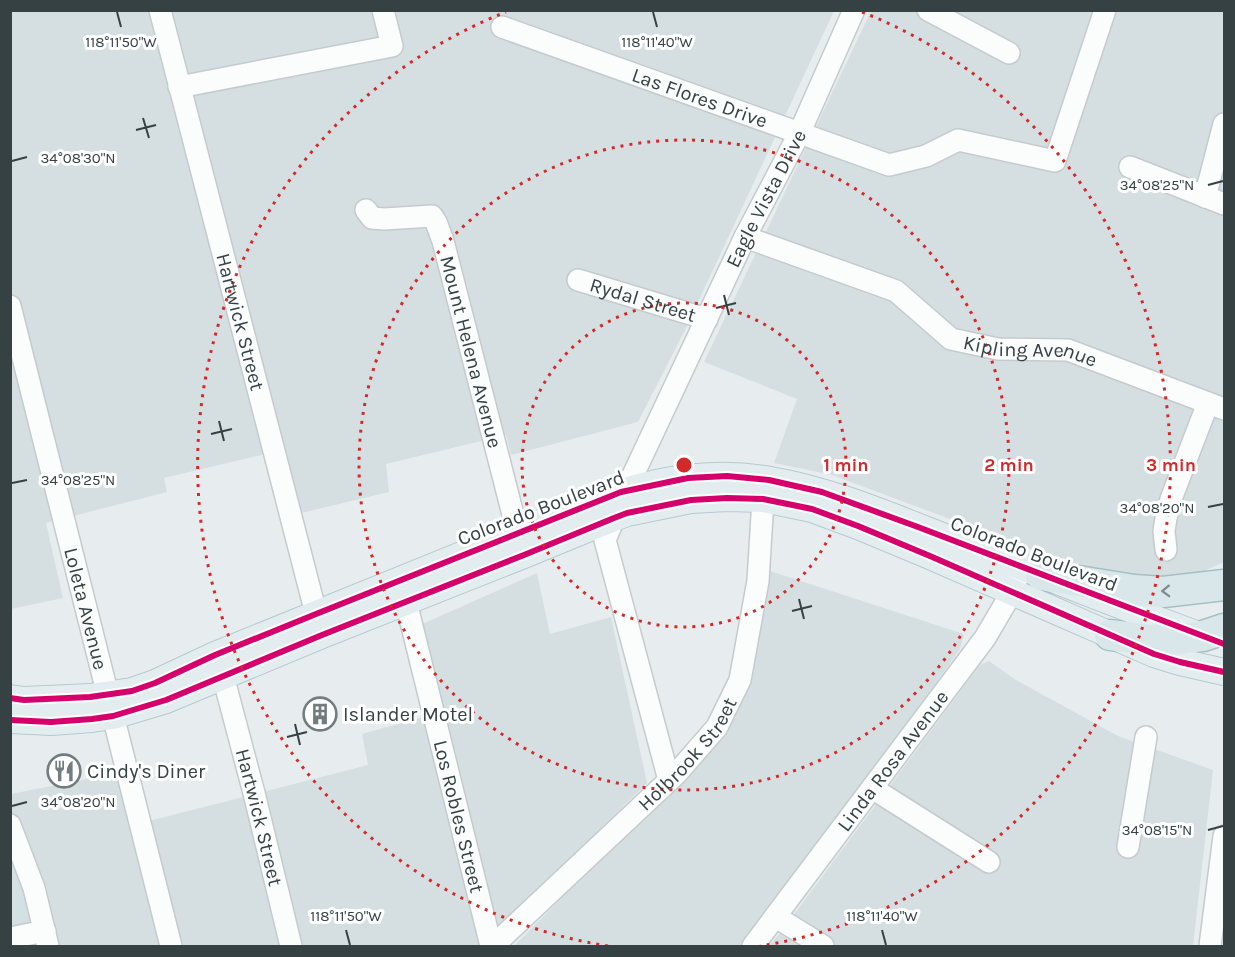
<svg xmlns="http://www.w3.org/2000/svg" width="1235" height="957" font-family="Karla,sans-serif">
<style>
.residential{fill:#d5dfe1}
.education{fill:#d3e1e4}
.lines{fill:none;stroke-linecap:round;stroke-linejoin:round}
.minor-casing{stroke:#c5cbcc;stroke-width:24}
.major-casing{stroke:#b6cacf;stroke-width:28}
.highway-casing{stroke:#a4c0c4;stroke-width:33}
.minor{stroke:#fbfcfc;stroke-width:21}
.major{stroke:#e3edef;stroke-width:26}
.highway{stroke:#d9e7ea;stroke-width:30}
.cycleway-casing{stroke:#fff;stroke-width:10}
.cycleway{stroke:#d6006c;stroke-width:6}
.oneway{stroke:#7f8c8e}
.ticks{fill:none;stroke:#354143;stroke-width:2}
.ring{fill:none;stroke:#d62828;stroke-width:3;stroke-dasharray:3 6}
.labels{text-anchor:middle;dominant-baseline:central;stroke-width:6;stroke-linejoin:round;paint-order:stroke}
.street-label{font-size:20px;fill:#354143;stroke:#fff}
.poi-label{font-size:20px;fill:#354143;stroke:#fff;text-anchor:start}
.ticks-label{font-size:15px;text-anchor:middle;fill:#354143;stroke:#fff;stroke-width:6;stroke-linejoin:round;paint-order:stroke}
.centre{fill:#d62828;stroke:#fff;stroke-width:3}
.ring-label{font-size:18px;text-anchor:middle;font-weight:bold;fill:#d62828;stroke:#fff;stroke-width:6;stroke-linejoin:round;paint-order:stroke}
</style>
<rect width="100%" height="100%" fill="#e7edee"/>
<path class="residential" d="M11,11H834L685,330L638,422L511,455L506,435L386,464L389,492L297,514L282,450L164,478L167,492L46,523L63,598L11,609Z
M871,11H1224V562L1188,578L1137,584L1094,573L832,475L774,463L797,399L704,362Z
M770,571L964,634L960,649L802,870L742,946H514L704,754L746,680Z
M537,573L550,634L611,617L647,783L516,912L479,946H176L145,822L368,765L362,734L438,713L418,626Z
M989,661L1016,680L1118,736L1213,770L1193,946H837L792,917L980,665Z
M117,773L161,946H11V925L19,924L11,854V794Z
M781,932L803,946H769Z"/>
<path class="education" d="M10,854L15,866L28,918L19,924L11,925Z"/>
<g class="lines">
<defs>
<g id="minor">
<path id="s1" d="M160,10L320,629"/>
<path d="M928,10L1009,53"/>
<path id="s2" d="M502,27L889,165L926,156L958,140L1055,161L1105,10"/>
<path d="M179,87L392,46L383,10"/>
<path d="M1130,167L1224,204"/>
<path d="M1205,197L1224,124"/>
<path id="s3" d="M366,210L372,218L384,219L432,216L436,222L443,241L521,546"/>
<path id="s4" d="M745,237L896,291L951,339L998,349L1068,350L1224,409"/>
<path id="s5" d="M578,280L707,319"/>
<path id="s6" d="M10,306L171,946"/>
<path d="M1166,550L1164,531L1166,518L1171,499L1208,403"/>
<path id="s7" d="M400,588L406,602L491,946"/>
<path id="s8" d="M217,661L223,676L254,793L291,946"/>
<path id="s9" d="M669,780L605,540L626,490L745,237L799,134L854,10"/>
<path d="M872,788L989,862"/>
<path d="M10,825L34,888L48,946"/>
<path d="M1128,847L1146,737"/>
<path d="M776,917L823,946"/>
<path d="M10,938L45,931"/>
<path id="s10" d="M493,946L677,773L717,727L740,680L758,581L763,499"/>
<path id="s11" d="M753,946L985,638L1012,592L1021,567"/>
<path d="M1210,946L1224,836"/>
</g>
<path id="major" d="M10,698L24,700L90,697L132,691L155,683L215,655L316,614L592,502C648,481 711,469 770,480C831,490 893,517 950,539C1035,572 1119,606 1204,637
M10,720L51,722L92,719L113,716L166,700L322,635L524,555L614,518L627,513L691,500L727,498L763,499L812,509L858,526L930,556L1154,654L1180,662L1224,672"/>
<path id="highway" d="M1041,575L1134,590L1163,592L1224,585
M1110,635L1149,640L1181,639L1203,636L1224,629"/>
</defs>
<use href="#minor" class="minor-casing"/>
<use href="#major" class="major-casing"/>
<use href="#highway" class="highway-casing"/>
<use href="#minor" class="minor"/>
<use href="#major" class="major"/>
<use href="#highway" class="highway"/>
<defs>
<path id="cycleway" d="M10,698L24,700L90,697L132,691L155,683L215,655L316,614L621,492L688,478L727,476L769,480L822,492L918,527L1224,644
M10,720L51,722L92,719L113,716L166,700L322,635L524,555L614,518L627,513L691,500L727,498L763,499L812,509L858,526L930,556L1154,654L1180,662L1224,672"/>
</defs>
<use href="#cycleway" class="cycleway-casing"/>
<use href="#cycleway" class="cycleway"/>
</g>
<defs><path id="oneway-chevron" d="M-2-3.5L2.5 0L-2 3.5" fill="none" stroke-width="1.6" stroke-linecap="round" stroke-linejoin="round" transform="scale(1.5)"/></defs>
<use class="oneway" href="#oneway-chevron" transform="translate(1166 591) rotate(178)"/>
<path class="ticks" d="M117,12L121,27M653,12L657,27M143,118L149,138M136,130L156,125M12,161L27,157M1208,185L1223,181M724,295L729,315M716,308L736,303M219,421L224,441M211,434L232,429M12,483L27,480M1208,507L1223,504M799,599L804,619M792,611L812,606M295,724L300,745M287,737L307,732M12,806L27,802M1208,830L1223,826M346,930L350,945M882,930L886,945"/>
<g class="ring">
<circle cx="684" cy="465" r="162"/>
<circle cx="684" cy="465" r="325"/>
<path d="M608 946A487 487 0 0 1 506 12M862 12A487 487 0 0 1 760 946"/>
</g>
<defs>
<symbol id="building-ring" viewBox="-11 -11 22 22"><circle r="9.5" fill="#fff" stroke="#737d7f" stroke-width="1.5"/><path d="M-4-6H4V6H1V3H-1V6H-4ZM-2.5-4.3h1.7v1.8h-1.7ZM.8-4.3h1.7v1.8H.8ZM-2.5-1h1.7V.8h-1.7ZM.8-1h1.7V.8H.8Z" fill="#737d7f"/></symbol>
<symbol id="restaurant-ring" viewBox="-11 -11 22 22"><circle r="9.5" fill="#fff" stroke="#737d7f" stroke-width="1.5"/><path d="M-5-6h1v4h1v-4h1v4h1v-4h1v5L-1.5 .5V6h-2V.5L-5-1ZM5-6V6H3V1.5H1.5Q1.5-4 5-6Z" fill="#737d7f"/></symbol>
</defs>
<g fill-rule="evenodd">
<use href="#building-ring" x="301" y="695" width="38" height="38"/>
<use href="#restaurant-ring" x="45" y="752" width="38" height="38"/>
</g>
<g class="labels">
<g class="street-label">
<text stroke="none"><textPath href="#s2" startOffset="210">Las Flores Drive</textPath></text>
<text stroke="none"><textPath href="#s9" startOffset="626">Eagle Vista Drive</textPath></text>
<text stroke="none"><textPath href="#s5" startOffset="68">Rydal Street</textPath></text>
<text stroke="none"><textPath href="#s1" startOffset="322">Hartwick Street</textPath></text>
<text stroke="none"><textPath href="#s3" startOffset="212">Mount Helena Avenue</textPath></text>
<text stroke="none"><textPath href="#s4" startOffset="314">Kipling Avenue</textPath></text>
<text transform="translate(541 508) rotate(-21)">Colorado Boulevard</text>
<text transform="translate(1034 554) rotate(21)">Colorado Boulevard</text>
<text stroke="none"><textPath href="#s6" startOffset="312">Loleta Avenue</textPath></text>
<text stroke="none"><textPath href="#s10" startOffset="274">Holbrook Street</textPath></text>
<text stroke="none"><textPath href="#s11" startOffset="232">Linda Rosa Avenue</textPath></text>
<text stroke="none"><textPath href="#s7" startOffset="236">Los Robles Street</textPath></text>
<text stroke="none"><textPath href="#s8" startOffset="162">Hartwick Street</textPath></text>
</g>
<g class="poi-label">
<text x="343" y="714">Islander Motel</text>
<text x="87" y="771">Cindy's Diner</text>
</g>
</g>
<g class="ticks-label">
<text x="121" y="47">118°11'50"W</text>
<text x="657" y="47">118°11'40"W</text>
<text x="78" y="163">34°08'30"N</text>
<text x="1157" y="190">34°08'25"N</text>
<text x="78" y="485">34°08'25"N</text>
<text x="1157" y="513">34°08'20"N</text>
<text x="78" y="807">34°08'20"N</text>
<text x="1157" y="835">34°08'15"N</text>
<text x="346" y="921">118°11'50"W</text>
<text x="882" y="921">118°11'40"W</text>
</g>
<circle cx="684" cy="465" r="9" class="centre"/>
<g class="ring-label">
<text x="846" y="471">1 min</text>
<text x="1009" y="471">2 min</text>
<text x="1171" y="471">3 min</text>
</g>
<rect width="1235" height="957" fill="none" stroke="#354143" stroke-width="24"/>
</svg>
